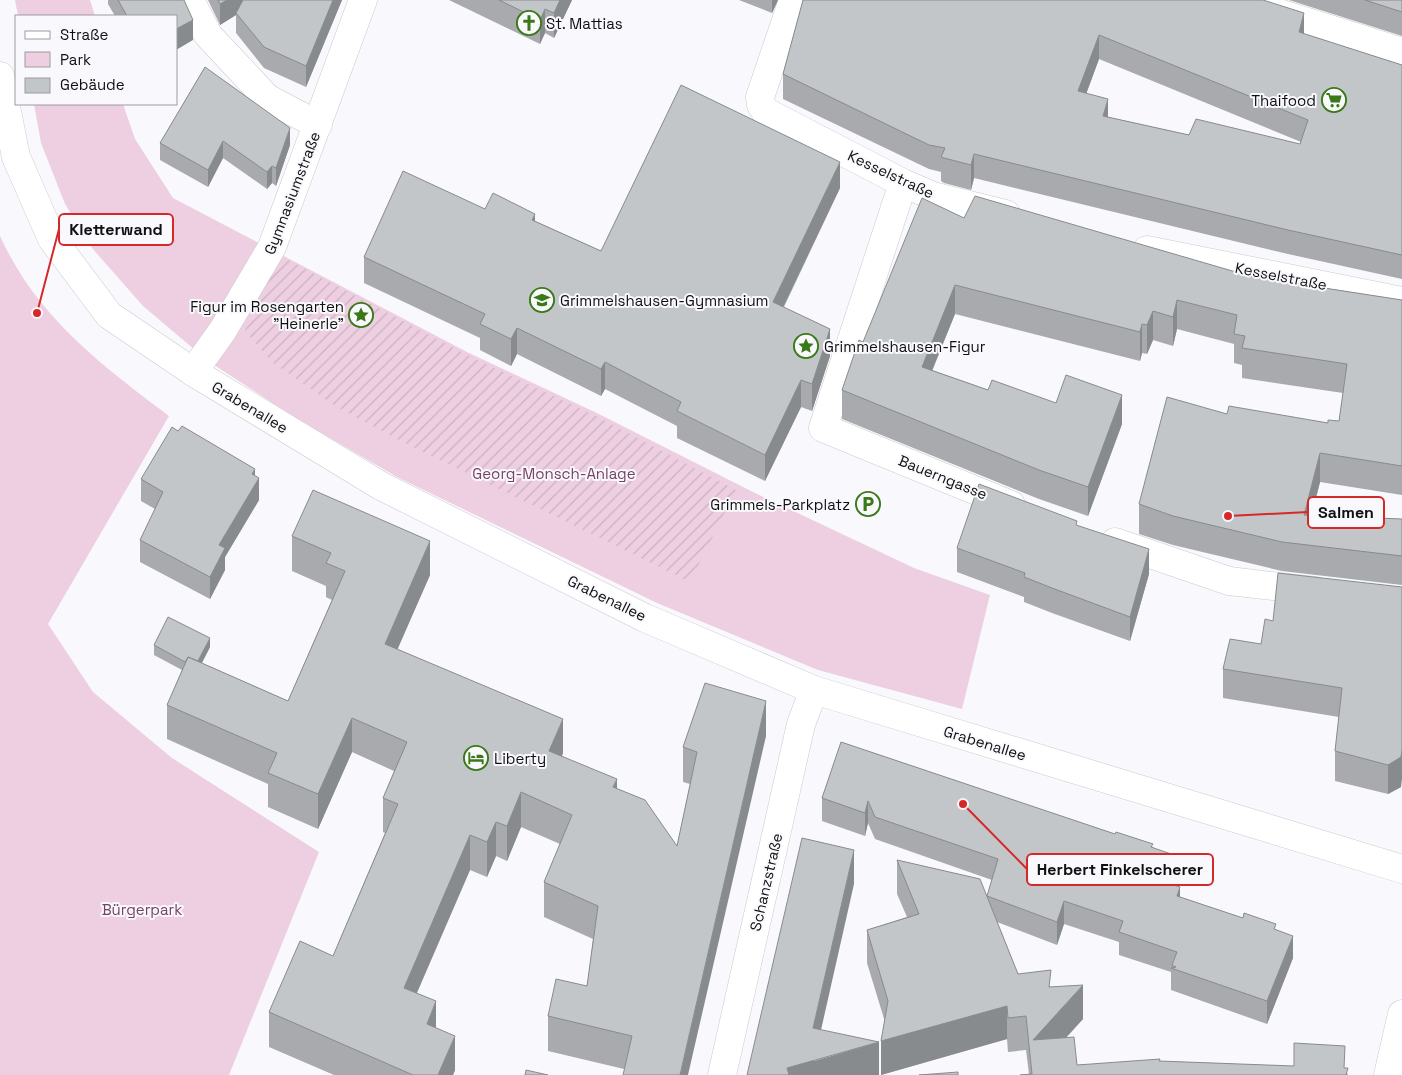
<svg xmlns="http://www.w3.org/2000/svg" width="1402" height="1075" font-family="'Space Grotesk',sans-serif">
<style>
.park{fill:#edcfe1}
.garden{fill:url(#garden-furrows)}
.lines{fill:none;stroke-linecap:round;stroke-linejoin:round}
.street-casing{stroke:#c9cace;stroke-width:29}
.secondary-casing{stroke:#c9cace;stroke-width:29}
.street{stroke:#fff;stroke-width:28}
.secondary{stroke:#fff;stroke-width:28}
.wall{fill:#a8aaad;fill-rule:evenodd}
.shaded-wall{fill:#888b8d}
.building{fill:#c3c6c9;stroke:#888b8d;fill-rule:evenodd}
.labels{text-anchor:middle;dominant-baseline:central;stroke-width:4;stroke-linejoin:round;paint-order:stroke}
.poi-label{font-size:15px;fill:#101011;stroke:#f9f9fd;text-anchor:start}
.street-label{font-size:15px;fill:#101011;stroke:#f9f9fd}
.park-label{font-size:15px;fill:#784166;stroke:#f9f9fd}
.leader{fill:none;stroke:#d62828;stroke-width:2}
.callout-dot{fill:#d62828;stroke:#f9f9fd;stroke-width:2}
.callout{fill:#f9f9fd;stroke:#d62828;stroke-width:2}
.callout-label{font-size:16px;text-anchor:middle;font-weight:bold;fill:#101011}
</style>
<defs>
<pattern id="garden-furrows" width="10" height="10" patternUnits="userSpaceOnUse" patternTransform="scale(1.25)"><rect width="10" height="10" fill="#edcfe1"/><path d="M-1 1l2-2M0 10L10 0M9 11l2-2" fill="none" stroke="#cab1c0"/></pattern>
</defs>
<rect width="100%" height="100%" fill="#f9f9fd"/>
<path class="park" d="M15,0H90L95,16H18Z
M34,104H123L135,139L173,198L469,353L599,414L751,491L914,568L990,595L962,709L818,670L657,603L397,477L294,417L208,361L143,306L92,248L65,204L41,143Z
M0,236C37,317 100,364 169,416L48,624L93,692L172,758L319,852L229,1075H0Z"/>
<path class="garden" d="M273,252L469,356L596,416L736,490L690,582L403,442L335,406L272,362L245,331Z"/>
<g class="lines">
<defs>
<path id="street" d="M190,0L208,35L267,98L318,125
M793,0L760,97L761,105L766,112L903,183L933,196L1006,214
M1238,0L1402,52
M903,183L823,428L1011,505
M1147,250L1402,301
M193,372L223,330L272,247L363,0
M1115,542L1229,581L1315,591
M722,1075L801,724L814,690
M1388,1075L1402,1014"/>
<path id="secondary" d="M0,76L16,157L52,239L109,315L193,372L381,486L645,618L814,690L1402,869"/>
</defs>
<use href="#street" class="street-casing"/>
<use href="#secondary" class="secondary-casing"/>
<use href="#street" class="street"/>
<use href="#secondary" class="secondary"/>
</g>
<path class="wall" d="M108,0H184L193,40L176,16H115L108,4Z
M208,0H342L306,87L264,68L236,33V15L220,25Z
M449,0H572L554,38L545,33L540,44Z
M739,0H778L772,13Z
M803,0L1304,34L1402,65V279L1288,254L974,178L971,190L944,183L941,181V172L929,169L783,99V74ZM1099,59L1301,142L1300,144L1189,135L1108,117L1086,94Z
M1289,0H1402V36Z
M205,67L290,145L276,186L272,183L267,189L223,158L208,187L160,160V143Z
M840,188L784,307L830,356L812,411L801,407L765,481L677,438V426L605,389L601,396L517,354L511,366L480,350V338L364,283V257L485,209L535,221L601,251Z
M964,218L1253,277L1402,300V495L1320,482L1312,515L1402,519V585L1282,571L1173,545L1139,534V504L1227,414L1328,423L1339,421L1343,393L1242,378V365L1234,363V344L1177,329L1173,346L1153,340L1147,354L1142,353L1140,361L955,314L932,370L988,390L1056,403L1122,424L1088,516L1039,499L842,419V390L863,342Z
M255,476L259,500L225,557V570L210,599L140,562V540L155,509L141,501V479Z
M292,536L430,575L397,649L563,753L562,756L617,789L677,846L690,784L683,782V747L766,736L624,1069L548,1051V1016L587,986L593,939L544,917V882L560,844L521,827L507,861L496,856L487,877L470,870L417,993L436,1028L455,1070L453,1075H334L269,1047V1012L333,956L385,833L383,832V798L394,771L352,752L318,829L268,807V784L167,739V705L182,670L154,655V645L210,647L202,663L288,701L332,600L326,597V586L292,571Z
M957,548L1149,574L1130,641L1052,613L1024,602V597L957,572Z
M1401,587V787L1388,794L1335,781V751L1339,717L1223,698V669L1261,644L1273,621Z
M841,742L1153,847L1177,878L1175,885L1180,897L1276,930L1293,958L1267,1024L1171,990V972L1119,955V942L1064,924L1057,945L997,922L1018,974L1051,987L1083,1019L1066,1038L1077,1065L1160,1061L1345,1068L1348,1075L1029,1074L1026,1050L1008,1052L1007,1039L881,1075L885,1022L867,963V930L907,917L897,894V860L987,898L992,880L875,839L868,823L865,836L822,821V798Z"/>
<path class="shaded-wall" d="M227,0H252L236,13V15L220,25V4Z
M333,0H342L306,87V66Z
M560,0H572L554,38V13Z
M772,0H778L772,13Z
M545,9V33L540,44V20Z
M1304,13V37L1299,32Z
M193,20V40L176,50V29Z
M1099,35V59L1078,116V91Z
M1108,99V123L1103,116Z
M290,128V145L276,186V168Z
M223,141V158L208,187V170Z
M974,154V178L971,190V165Z
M840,162V188L773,328V302Z
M272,166V183L267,189V172Z
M535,214V240L532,220Z
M955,285V314L922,396V367Z
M1177,300V329L1173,346V317Z
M1153,311V340L1147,354V325Z
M1142,324V353L1140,361V332Z
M517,328V354L511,366V339Z
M830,329V356L812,411V384Z
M605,362V389L601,396V369Z
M801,380V407L765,481V455Z
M1122,395V424L1088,516V487Z
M1320,453V482L1304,544V515Z
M255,469V484L259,478V500L225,557V570L210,599V577L219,545L252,474Z
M430,541V575L385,678V644Z
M1149,549V574L1130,641V617Z
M210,638V647L195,676V667Z
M766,701V736L688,1075H680Z
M352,718V752L318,829V794Z
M563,719V753L549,785V751Z
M1402,750V779L1401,787L1388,794V765Z
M617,779V813L613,787Z
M521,792V827L507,861V826Z
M868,801V823L865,836V813Z
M496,822V856L487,877V842Z
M470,835V870L404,1022V988Z
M854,850V884L814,1061L879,1042V1075H787V1068L813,1028Z
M1177,856V878L1168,905V883Z
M1180,887V909L1177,896Z
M1064,901V924L1057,945V922Z
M1293,936V958L1267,1024V1001Z
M1083,985V1019L1033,1073V1040Z
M436,1001V1036L427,1024Z
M1007,1006V1039L881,1075V1041Z
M455,1036V1070L453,1075H438Z"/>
<path class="building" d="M118,0H184L193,20L176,29V16H127Z
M218,0H227L220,4Z
M243,0H333L306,66L264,47L236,13Z
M499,0H560L554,13L545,9L540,20Z
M803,0H1263L1304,13L1299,32L1402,65V255L1288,230L974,154L971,165L944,158L941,157L945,148L929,145L783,74ZM1099,35L1308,120L1300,144L1196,119L1189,135L1103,116L1108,99L1078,91Z
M1365,0H1402V12Z
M205,67L290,128L276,168L272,166L267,172L223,141L208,170L160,143Z
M681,85L840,162L773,302L830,329L812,384L801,380L765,455L677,411L681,402L605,362L601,369L517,328L511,339L480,324L485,314L364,257L403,171L485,209L493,193L535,214L532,220L601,251Z
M975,196L1253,277L1402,300V466L1320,453L1304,515L1402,519V556L1282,542L1173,516L1139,504L1167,397L1227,414L1229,406L1328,423V420L1339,421L1347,364L1242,348L1245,336L1234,334L1237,315L1177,300L1173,317L1153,311L1147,325L1142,324L1140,332L955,285L922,367L988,390L992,380L1056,403L1066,375L1122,395L1088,487L1039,470L842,390L859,340L863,342L922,198L964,218Z
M182,426L255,469L252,474L259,478L219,545L225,548L210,577L140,540L163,492L141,479L172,427L178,431Z
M979,484L1077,521L1076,525L1149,549L1130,617L1052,588L1024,577L1025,573L957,548Z
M313,490L430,541L385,644L563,719L549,751L617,779L613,787L645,800L677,846L697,752L683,747L705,683L766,701L680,1075H623L632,1036L548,1016L556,979L587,986L598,906L544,882L572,815L521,792L507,826L496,822L487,842L470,835L404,988L436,1001L427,1024L455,1036L438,1075H413L269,1012L300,941L333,956L398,804L383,798L407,742L352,718L318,794L268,773L277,753L167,705L188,657L288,701L345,571L326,563L331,553L292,536Z
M1278,573L1402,587V750L1401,757L1388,765L1335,751L1342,688L1223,669L1230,639L1261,644L1265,619L1273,621Z
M168,617L210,638L198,661L188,657L185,662L154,645Z
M841,742L1115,834L1116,832L1153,844L1151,847L1177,856L1168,883L1180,887L1177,896L1243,918L1244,913L1276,924L1274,929L1293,936L1267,1001L1171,968L1176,967L1172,965L1177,952L1119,932L1123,921L1064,901L1057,922L987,896L998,859L875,817L868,801L865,813L822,798Z
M802,838L854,850L813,1028L879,1042L787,1068L789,1075H747Z
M897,860L980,879L1018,974L1051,970L1049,987L1083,985L1033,1040L1074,1037L1077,1065L1160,1059L1159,1061L1294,1066V1043L1345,1046L1344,1068H1348L1346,1075H1020L1032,1074L1026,1016L1008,1018L1007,1006L881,1041L888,1001L867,930L919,914Z
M526,1070L548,1075H525Z
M958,1072V1075H919Z"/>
<defs>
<symbol id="church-ring" viewBox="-11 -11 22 22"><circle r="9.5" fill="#f9f9fd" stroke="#397917" stroke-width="1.5"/><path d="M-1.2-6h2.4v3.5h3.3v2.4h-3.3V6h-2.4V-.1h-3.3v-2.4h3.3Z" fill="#397917"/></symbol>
<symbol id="supermarket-ring" viewBox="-11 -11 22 22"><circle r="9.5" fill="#f9f9fd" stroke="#397917" stroke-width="1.5"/><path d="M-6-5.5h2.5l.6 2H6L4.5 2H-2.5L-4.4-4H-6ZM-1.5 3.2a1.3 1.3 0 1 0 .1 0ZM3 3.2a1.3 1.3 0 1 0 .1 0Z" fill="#397917"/></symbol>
<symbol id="school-ring" viewBox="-11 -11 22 22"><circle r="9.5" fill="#f9f9fd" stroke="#397917" stroke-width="1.5"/><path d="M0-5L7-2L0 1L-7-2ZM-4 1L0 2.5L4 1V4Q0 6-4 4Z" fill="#397917"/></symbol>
<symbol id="sight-ring" viewBox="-11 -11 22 22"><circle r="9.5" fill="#f9f9fd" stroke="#397917" stroke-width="1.5"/><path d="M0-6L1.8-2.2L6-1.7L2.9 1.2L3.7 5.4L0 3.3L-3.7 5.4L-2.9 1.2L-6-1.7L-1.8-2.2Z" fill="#397917"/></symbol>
<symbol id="parking-ring" viewBox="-11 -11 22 22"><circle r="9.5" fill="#f9f9fd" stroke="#397917" stroke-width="1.5"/><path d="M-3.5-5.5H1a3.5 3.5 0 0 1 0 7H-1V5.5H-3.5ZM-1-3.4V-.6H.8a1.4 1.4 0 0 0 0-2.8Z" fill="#397917"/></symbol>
<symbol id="hotel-ring" viewBox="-11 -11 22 22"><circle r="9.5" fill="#f9f9fd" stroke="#397917" stroke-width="1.5"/><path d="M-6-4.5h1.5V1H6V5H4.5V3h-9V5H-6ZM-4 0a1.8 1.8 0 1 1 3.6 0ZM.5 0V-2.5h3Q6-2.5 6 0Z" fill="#397917"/></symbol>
</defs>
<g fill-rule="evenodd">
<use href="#church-ring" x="515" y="9" width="28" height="28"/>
<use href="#supermarket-ring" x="1320" y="86" width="28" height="28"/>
<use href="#school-ring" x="528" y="286" width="28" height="28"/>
<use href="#sight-ring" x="347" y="301" width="28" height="28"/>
<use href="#sight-ring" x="792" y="332" width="28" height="28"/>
<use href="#parking-ring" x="854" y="490" width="28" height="28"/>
<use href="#hotel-ring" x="462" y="744" width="28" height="28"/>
</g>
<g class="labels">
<g class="poi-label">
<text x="546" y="23">St. Mattias</text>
<text x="1316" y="100" text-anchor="end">Thaifood</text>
<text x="560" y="300">Grimmelshausen-Gymnasium</text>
<text x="344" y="306" text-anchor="end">Figur im Rosengarten<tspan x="344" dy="17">"Heinerle"</tspan></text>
<text x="824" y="346">Grimmelshausen-Figur</text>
<text x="850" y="504" text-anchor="end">Grimmels-Parkplatz</text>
<text x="494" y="758">Liberty</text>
</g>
<g class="street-label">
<text transform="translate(891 174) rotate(25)">Kesselstraße</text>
<text transform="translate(292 193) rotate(-69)">Gymnasiumstraße</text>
<text transform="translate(1281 276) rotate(11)">Kesselstraße</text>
<text transform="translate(250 407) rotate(31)">Grabenallee</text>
<text transform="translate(943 477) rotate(22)">Bauerngasse</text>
<text transform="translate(607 598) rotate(26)">Grabenallee</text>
<text transform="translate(985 743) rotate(17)">Grabenallee</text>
<text transform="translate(766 882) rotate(-77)">Schanzstraße</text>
</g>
<g class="park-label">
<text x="554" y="473">Georg-Monsch-Anlage</text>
<text x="142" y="909">Bürgerpark</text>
</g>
</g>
<path class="leader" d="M37 313L59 229M1228 516L1308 512M963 804L1027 869"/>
<g class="callout-dot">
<circle cx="37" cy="313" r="5"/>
<circle cx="1228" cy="516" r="5"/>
<circle cx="963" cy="804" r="5"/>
</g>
<g class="callout">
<rect x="59" y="214" width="114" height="31" rx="5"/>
<rect x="1308" y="497" width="76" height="31" rx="5"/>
<rect x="1027" y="854" width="186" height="31" rx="5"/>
</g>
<g class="callout-label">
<text x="116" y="235">Kletterwand</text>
<text x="1346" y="518">Salmen</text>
<text x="1120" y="875">Herbert Finkelscherer</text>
</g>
<rect x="15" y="15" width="162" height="90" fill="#f9f9fd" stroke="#9c9c9f"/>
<rect x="25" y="31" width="25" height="8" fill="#ffffff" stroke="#9c9c9f"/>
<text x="60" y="40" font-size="15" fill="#101011">Straße</text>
<rect x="25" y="52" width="25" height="15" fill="#edcfe1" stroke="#9c9c9f"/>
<text x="60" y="65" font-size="15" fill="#101011">Park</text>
<rect x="25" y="78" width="25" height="15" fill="#c3c6c9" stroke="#9c9c9f"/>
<text x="60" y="90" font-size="15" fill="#101011">Gebäude</text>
</svg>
